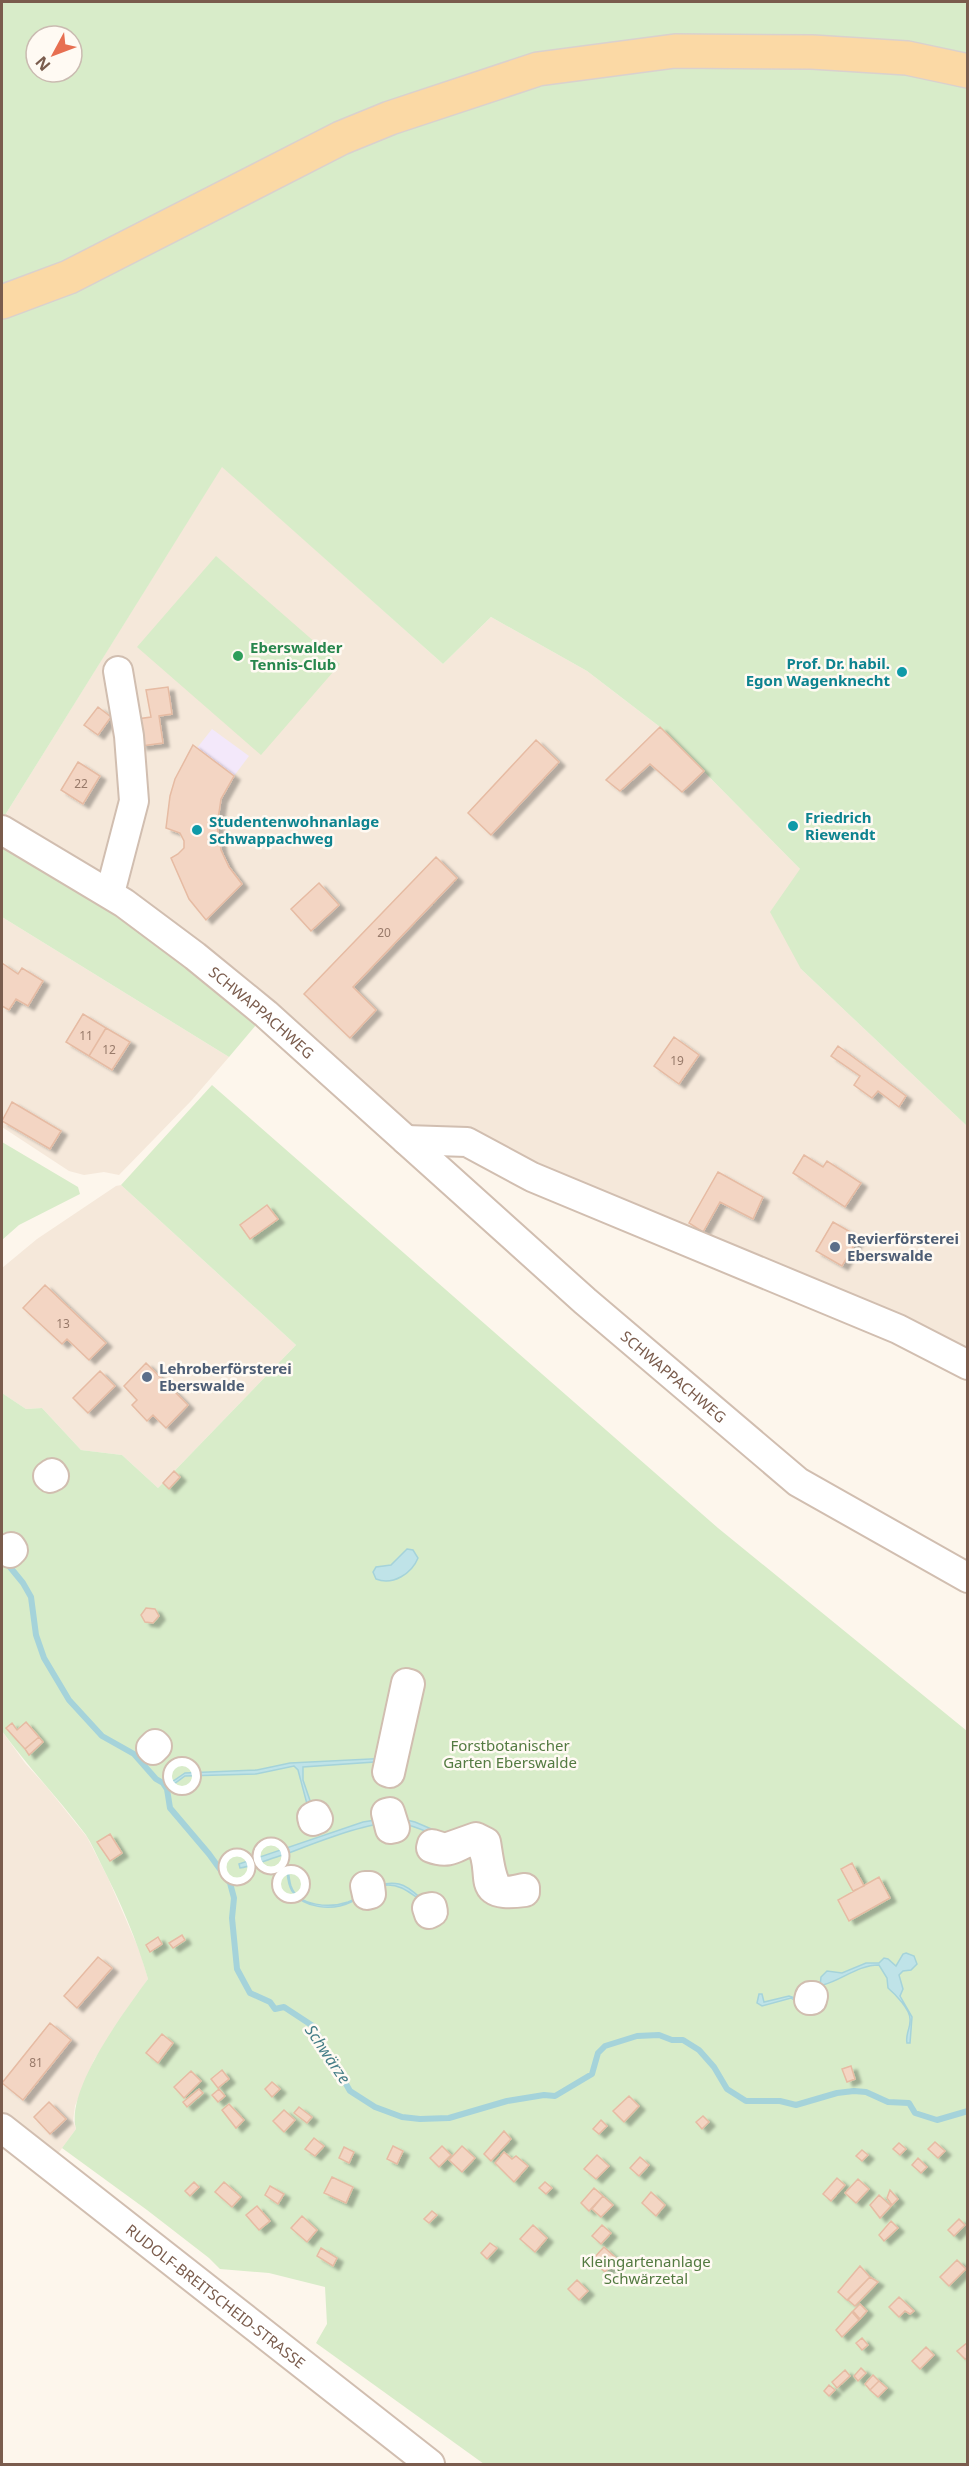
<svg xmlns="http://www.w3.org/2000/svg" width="969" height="2466" font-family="'Noto Sans',sans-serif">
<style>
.residential{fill:#f5e8da}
.education{fill:#f3e8fa}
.green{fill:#d8ecc9;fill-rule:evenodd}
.water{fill:#bfe3e8;stroke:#a5d3da;stroke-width:1.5}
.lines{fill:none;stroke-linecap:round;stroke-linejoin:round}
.stream{stroke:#a5d3da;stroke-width:6}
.building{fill:#f3d5c3;stroke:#e6bba3;stroke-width:1.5;filter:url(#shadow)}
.minor-casing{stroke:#d1beb0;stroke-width:32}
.major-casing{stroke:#dad1cd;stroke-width:36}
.minor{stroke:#fff;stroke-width:28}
.major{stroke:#fbd9a5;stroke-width:33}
.leisure-dot{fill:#2e9e5b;stroke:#fffaf3;stroke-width:2}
.culture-dot{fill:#0f9aa8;stroke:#fffaf3;stroke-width:2}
.service-dot{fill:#5c6f8a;stroke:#fffaf3;stroke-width:2}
.labels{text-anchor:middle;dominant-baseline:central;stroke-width:5;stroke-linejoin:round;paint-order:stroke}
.number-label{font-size:12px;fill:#987a6a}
.leisure-label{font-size:15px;font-weight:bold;fill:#27864d;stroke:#fffaf3;text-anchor:start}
.culture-label{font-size:15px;font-weight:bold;fill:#0d838f;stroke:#fffaf3;text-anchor:start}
.street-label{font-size:15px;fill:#7a5c4d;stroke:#fffaf3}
.service-label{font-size:15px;font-weight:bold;fill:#4e5e75;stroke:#fffaf3;text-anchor:start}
.park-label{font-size:15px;fill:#537a41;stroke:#fffaf3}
.water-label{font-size:16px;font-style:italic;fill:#437c86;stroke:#fffaf3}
</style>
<defs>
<filter id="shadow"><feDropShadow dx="6" dy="4" stdDeviation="1.5" flood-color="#0004"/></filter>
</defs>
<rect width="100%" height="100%" fill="#fdf6ec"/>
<path class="residential" d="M222,466L443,664L491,617L587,671L660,727L800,869L801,969L967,1126V1353L410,1132L2,820Z
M2,917L229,1057L191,1101L119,1175L104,1172L84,1175L69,1171L2,1127Z
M121,1185L296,1345L158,1488L122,1455L81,1450L42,1408L26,1409L2,1393V1268L37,1239L116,1186Z
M2,1731L25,1763L46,1786L87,1837L108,1878L140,1952L148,1979L94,2060L75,2106L73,2121L76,2129L49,2166L2,2128Z"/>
<path class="education" d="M212,729L249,756L234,776L197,748Z"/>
<path class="green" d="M2,2H967V61L538,57L74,265L2,289ZM36,36H72V72H36Z
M682,60L967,78V1126L801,969L770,912L800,869L660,727L587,671L491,617L443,664L222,467L2,820V313L371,134L539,77Z
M216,556L340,664L261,755L137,647Z
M2,838L60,871L261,1019L229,1057L2,917Z
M212,1085L718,1528L967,1731V2464H484L316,2343L327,2324L325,2287L269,2273L220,2269L209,2258L147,2210L62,2148L76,2129C65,2090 125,2011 148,1979C137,1940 120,1901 101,1864C96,1854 92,1844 86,1835C59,1799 28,1767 2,1731V1393L26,1409L42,1408L81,1450L122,1455L158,1488L296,1345L121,1185Z
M2,1142L78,1187L80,1194L19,1225L2,1240Z"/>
<path class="water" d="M407,1549L413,1550L418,1558C412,1573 393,1586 376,1579L373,1572L376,1567L391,1565Z
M390,1758L389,1761L303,1767V1780L315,1815L307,1804L298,1770L294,1766L256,1774L185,1776L167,1789L166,1786L185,1773L257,1770L290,1763Z
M394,1817L415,1822L436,1831L432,1834C421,1829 409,1824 397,1823C371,1820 313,1844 286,1854C288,1864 288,1876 291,1886C298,1907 331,1908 348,1902C366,1895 377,1880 399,1884C409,1886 418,1896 425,1902C412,1896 404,1885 388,1885C373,1885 364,1896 351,1902C333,1911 304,1909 292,1891C285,1880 289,1866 283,1855C269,1859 256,1865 240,1868L239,1864L363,1822Z
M906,1953L914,1956L917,1964L911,1970L903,1971L899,1975L903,1989L900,1996L912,2017L910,2043H907C905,2034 911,2028 910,2019C910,2009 895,1994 888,1988L887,1978L879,1965C858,1965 842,1980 823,1985L820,1993L797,2002L791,1998L762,2006L757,2003L759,1994H762L764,2002L789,1996L795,1998L820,1986L821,1977L827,1971L842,1973L866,1963H879L884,1958L888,1959L896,1966L903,1954Z"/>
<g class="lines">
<path class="stream" d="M5,1561L23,1583L31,1597L36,1635L44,1658L69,1700L102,1736L134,1754L156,1779L163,1783L167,1789L170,1808L209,1854L230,1883L234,1898L232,1918L237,1969L250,1993L270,2002L275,2009L284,2007L313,2026L350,2091L375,2107L402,2117L420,2119L449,2118L507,2101L544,2095L555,2096L592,2074L598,2053L605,2046L637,2036L659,2035L672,2040H683L699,2050L714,2067L727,2089L746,2101H780L796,2105L837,2093L854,2091L866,2092L888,2102L909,2103L915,2113L937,2120L968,2111"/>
</g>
<path class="building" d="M168,687L172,714L159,716L163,743L141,746L137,719L151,717L146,690Z
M98,707L111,717L98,735L84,725Z
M660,727L704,771L682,792L650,764L620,791L606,780Z
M536,740L559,762L491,835L468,813Z
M193,745L234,776L221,799L217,826L221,850L229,867L242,884L206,920L189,899L171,858L178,854L184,848V841L180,833L166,828L170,796L175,779Z
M78,762L100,776L83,804L61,790Z
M436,857L457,878L353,987L376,1010L350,1038L304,994Z
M319,883L339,905L311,931L291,909Z
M2,963L18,974L22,968L43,981L28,1006L16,999L9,1010L2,1006Z
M83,1014L106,1028L89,1056L66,1042Z
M106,1028L130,1042L112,1070L89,1056Z
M674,1037L699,1055L679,1084L654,1066Z
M838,1046L906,1096L899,1107L878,1091L872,1098L854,1085L860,1076L831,1056Z
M12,1102L61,1131L50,1149L2,1121Z
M804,1155L823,1167L827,1161L861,1183L845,1207L793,1173Z
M718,1172L763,1197L753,1219L720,1202L703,1232L689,1223Z
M267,1205L278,1219L250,1239L240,1225Z
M833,1222L859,1237L842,1266L816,1251Z
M45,1285L106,1343L89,1360L67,1339L62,1344L23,1308Z
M146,1363L188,1405L166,1428L153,1415L147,1421L132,1405L137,1400L124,1386Z
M100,1371L115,1386L88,1413L73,1398Z
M174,1471L180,1477L169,1489L163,1483Z
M146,1608L155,1609L159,1616L153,1623L145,1622L141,1615Z
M26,1722L39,1737L25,1749L6,1728L12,1723L17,1730Z
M39,1737L43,1742L29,1755L25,1749Z
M110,1834L122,1853L110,1861L97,1842Z
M852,1863L864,1886L853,1891L841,1869Z
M879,1877L890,1898L849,1921L838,1900Z
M182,1935L185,1940L173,1948L169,1943Z
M158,1937L162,1944L150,1952L146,1945Z
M98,1957L112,1968L77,2008L64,1996Z
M50,2023L71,2040L23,2100L2,2083Z
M162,2034L173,2043L158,2063L146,2053Z
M851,2066L855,2079L847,2082L842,2069Z
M222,2070L229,2079L218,2088L211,2079Z
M191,2071L201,2081L184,2098L174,2087Z
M272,2082L280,2089L272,2097L265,2089Z
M199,2089L203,2093L187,2107L183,2102Z
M219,2089L225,2096L218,2102L212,2095Z
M629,2096L639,2106L624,2122L613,2111Z
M49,2102L66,2119L50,2134L34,2117Z
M229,2104L244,2120L236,2128L222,2110Z
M299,2107L312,2117L307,2123L294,2113Z
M284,2110L295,2120L284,2132L273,2121Z
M703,2116L709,2122L702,2129L696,2122Z
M601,2120L607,2126L599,2134L593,2129Z
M504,2131L511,2139L491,2161L484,2154Z
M314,2138L324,2146L315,2156L305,2149Z
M935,2142L945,2151L938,2158L928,2149Z
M899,2143L906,2149L900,2155L893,2149Z
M393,2146L403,2151L397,2164L387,2159Z
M442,2146L451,2155L439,2167L430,2158Z
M462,2146L475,2158L462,2172L449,2160Z
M344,2147L354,2152L349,2163L339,2158Z
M862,2150L868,2155L862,2161L856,2156Z
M504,2152L512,2159L516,2156L528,2166L514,2182L495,2163Z
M597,2155L609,2166L596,2179L584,2169Z
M640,2157L649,2165L639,2176L630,2168Z
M918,2158L927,2167L921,2173L912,2165Z
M332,2177L353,2187L346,2203L324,2193Z
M837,2178L845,2185L831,2201L823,2194Z
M858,2179L869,2189L856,2203L845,2193Z
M194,2182L199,2187L190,2196L185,2191Z
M224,2182L241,2197L232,2207L215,2192Z
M545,2182L552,2188L546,2194L539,2188Z
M270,2186L284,2194L278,2204L265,2195Z
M594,2188L603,2196L589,2211L581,2203Z
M890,2190L898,2199L892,2205L887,2198Z
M651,2192L665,2205L656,2216L642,2203Z
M879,2195L891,2206L880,2218L870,2205Z
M603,2196L613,2205L601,2217L592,2209Z
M257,2206L270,2221L259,2230L246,2215Z
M432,2211L437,2215L429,2223L424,2219Z
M302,2216L317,2230L307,2242L291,2228Z
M959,2219L965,2225L954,2236L948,2230Z
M891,2221L898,2228L884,2241L879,2235Z
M533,2225L547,2238L535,2252L520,2239Z
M602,2225L611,2233L601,2244L592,2236Z
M490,2243L497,2248L487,2259L481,2253Z
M604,2247L617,2259L605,2272L592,2260Z
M321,2248L337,2258L333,2266L317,2256Z
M957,2260L966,2269L949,2286L940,2277Z
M860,2266L870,2277L847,2300L838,2292Z
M870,2277L878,2282L855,2306L848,2300Z
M577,2280L588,2291L579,2300L568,2289Z
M899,2297L914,2311L910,2314L905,2311L899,2317L889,2307Z
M860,2304L867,2311L860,2319L853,2311Z
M852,2312L859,2320L842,2337L836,2330Z
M862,2338L868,2345L862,2350L856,2343Z
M968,2342V2357L965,2359L957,2351Z
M926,2347L934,2355L920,2369L912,2361Z
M861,2368L866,2373L858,2381L854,2376Z
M845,2370L850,2376L837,2388L832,2382Z
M873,2375L879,2381L870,2390L865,2384Z
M879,2381L887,2388L878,2397L870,2390Z
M829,2385L835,2390L829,2396L824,2391Z"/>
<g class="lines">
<defs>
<g id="minor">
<path id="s1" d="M2,830L124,903L195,956L266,1014L585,1301L798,1482L968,1578"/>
<path d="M110,893L134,801L129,736L118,671"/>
<path d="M406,1140L467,1142L532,1177L898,1329L968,1365"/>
<path d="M52,1473L54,1476L50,1478L48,1476Z"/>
<path d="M11,1547L13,1550L10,1553L8,1549Z"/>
<path d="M406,1683L410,1684L390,1773L387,1772Z"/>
<path d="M155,1744L157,1746L153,1750L151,1748Z"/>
<circle cx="182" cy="1776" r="4"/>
<path d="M390,1812L395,1828L390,1829L386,1813Z"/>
<path d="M316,1815L318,1819L313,1821L312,1817Z"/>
<path d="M476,1837L486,1842C488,1852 491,1885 500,1889C507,1893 517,1889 525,1888V1892C470,1899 498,1874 480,1843C461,1837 457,1858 431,1848L432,1844L445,1848Z"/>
<circle cx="271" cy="1856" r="3.5"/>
<circle cx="237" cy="1867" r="3.5"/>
<circle cx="291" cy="1884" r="4"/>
<path d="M365,1886H370L371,1894L367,1895Z"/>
<path d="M432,1907L433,1912L429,1914L427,1908Z"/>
<path d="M810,1996H813L812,2000H809Z"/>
<path id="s2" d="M2,2128L430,2464"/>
</g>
<path id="major" d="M2,302L69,277L341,138L390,118L538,69L675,51L812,52L907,58L968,71"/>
</defs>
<use href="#minor" class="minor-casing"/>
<use href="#major" class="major-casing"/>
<use href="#minor" class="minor"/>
<use href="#major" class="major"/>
</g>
<circle class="leisure-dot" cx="238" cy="656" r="6"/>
<g class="culture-dot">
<circle cx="902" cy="672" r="6"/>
<circle cx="793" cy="826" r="6"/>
<circle cx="197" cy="830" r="6"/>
</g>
<g class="service-dot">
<circle cx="835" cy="1247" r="6"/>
<circle cx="147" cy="1377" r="6"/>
</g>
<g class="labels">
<g class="number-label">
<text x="81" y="783">22</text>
<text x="384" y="932">20</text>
<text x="86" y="1035">11</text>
<text x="109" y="1049">12</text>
<text x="677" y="1060">19</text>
<text x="63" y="1323">13</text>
<text x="36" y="2062">81</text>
</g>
<g class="leisure-label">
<text x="250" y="647">Eberswalder<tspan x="250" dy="17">Tennis-Club</tspan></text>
</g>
<g class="culture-label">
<text x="890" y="663" text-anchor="end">Prof. Dr. habil.<tspan x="890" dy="17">Egon Wagenknecht</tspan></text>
<text x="805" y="817">Friedrich<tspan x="805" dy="17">Riewendt</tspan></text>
<text x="209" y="821">Studentenwohnanlage<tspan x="209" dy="17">Schwappachweg</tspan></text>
</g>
<g class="street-label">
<text stroke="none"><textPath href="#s1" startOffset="318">SCHWAPPACHWEG</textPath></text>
<text stroke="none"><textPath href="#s1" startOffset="868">SCHWAPPACHWEG</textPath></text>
<text stroke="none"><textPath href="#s2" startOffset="272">RUDOLF-BREITSCHEID-STRASSE</textPath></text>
</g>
<g class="service-label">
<text x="847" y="1238">Revierförsterei<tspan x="847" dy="17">Eberswalde</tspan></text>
<text x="159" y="1368">Lehroberförsterei<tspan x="159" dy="17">Eberswalde</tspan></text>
</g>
<g class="park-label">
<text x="510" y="1745">Forstbotanischer<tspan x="510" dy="17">Garten Eberswalde</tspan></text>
<text x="646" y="2261">Kleingartenanlage<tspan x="646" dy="17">Schwärzetal</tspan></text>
</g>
<g class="water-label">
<text transform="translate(328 2054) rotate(56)">Schwärze</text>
</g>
</g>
<rect width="969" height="2466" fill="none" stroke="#7a5c4d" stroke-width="6"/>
<g transform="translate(54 54) rotate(229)"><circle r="28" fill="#fffaf3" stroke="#cabbb1" stroke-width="1.5"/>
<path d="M0-4.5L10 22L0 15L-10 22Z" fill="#e76f51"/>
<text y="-9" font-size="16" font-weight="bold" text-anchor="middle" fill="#7a5c4d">N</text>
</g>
</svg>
